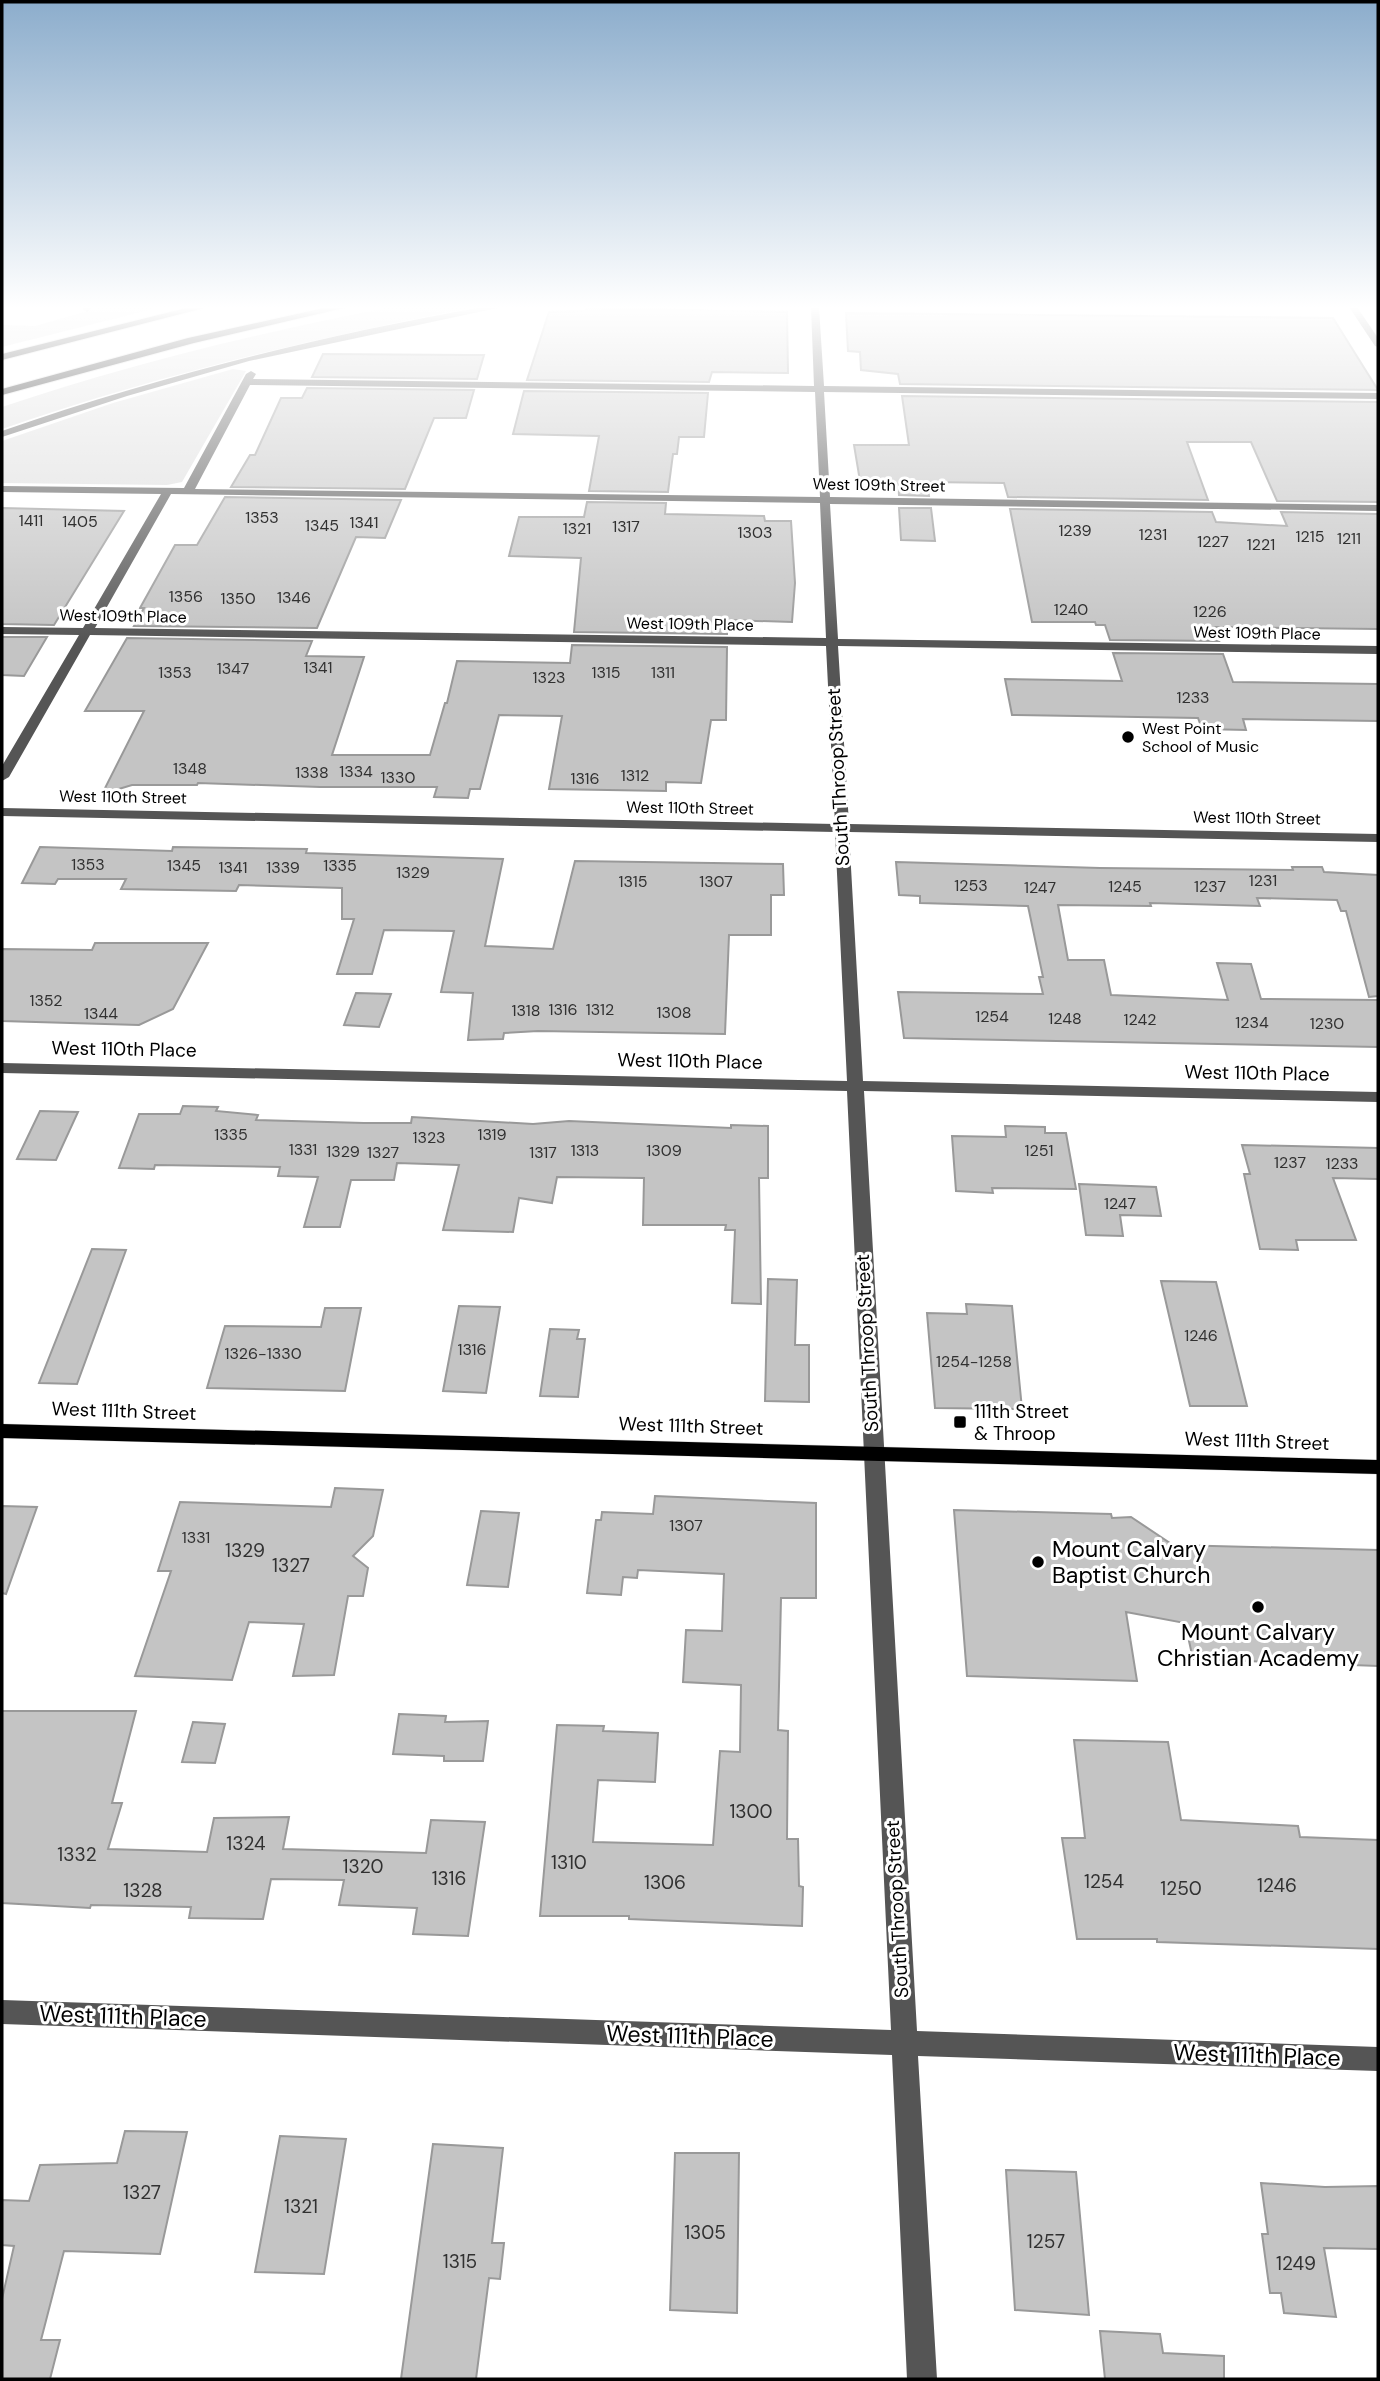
<svg xmlns="http://www.w3.org/2000/svg" width="1380" height="2381" font-family="'DM Sans',sans-serif">
<style>
.green{fill:#dcdcdc}
.building{fill:#c4c4c4;stroke:#999;stroke-width:2}
.lines{fill:none;stroke-linecap:round;stroke-linejoin:round}
.major-casing{stroke:#dbdbdb;stroke-width:1}
.highway-casing{stroke:#dbdbdb;stroke-width:2}
.minor{fill:#555;fill-rule:evenodd}
.major{fill:#000;fill-rule:evenodd}
.highway{fill:#000;fill-rule:evenodd}
.poi-dot{fill:#000;stroke:#fff;stroke-width:2.5}
.labels{text-anchor:middle;dominant-baseline:central;stroke-width:6;stroke-linejoin:round;paint-order:stroke}
.far-street-label{font-size:16px;fill:#000;stroke:#fff}
.number-label{font-size:16px;fill:#313131}
.far-poi-label{font-size:16px;fill:#000;stroke:#fff;text-anchor:start}
.street-label{font-size:19px;fill:#000;stroke:#fff}
.poi-label{font-size:19px;fill:#000;stroke:#fff;text-anchor:start}
.near-number-label{font-size:19px;fill:#313131}
.near-poi-label{font-size:23px;fill:#000;stroke:#fff;text-anchor:start}
.near-street-label{font-size:23px;fill:#000;stroke:#fff}
</style>
<rect width="100%" height="100%" fill="#fff"/>
<path class="green" d="M102,307H161L2,347V325L35,326Z
M390,307H475C315,338 157,375 2,429V407C129,364 259,333 390,307Z
M233,369L246,371L182,482L167,485L2,483V441L113,403Z"/>
<path class="building" d="M587,308L787,312L788,373L712,372L709,382L527,380L549,312L585,311Z
M846,313L1333,318L1378,390L900,384L898,374L861,370L860,352L848,351Z
M323,354L467,355H484L477,379L312,377Z
M307,388L474,390L466,418H434L405,489L231,487L250,455H255L281,398H302Z
M524,391L708,393L704,437H679L677,454H673L668,492L589,491L599,436L513,434Z
M902,396L1378,402V502L1277,501L1251,442H1187L1208,500L1008,497L1004,483L927,482L929,496L899,495L898,484L860,481L854,445H909Z
M225,497L401,500L385,538L356,537L317,628L134,626L144,608H140L175,545H197Z
M587,502L666,503L665,514L764,516L765,521H791L795,583L792,622L727,620V634L574,632L581,558L509,556L519,517H584Z
M2,508L124,511L54,625L2,624Z
M899,508H931L935,541L901,540Z
M1010,509L1212,512L1216,522L1287,526L1281,512L1378,514V629L1213,627L1219,641L1110,640L1105,625H1096L1095,622H1032Z
M2,637H47L24,676L2,675Z
M127,638L312,641L306,656L364,657L332,755H430L445,703H447L457,661L570,663L572,645L727,647L726,720H711L701,783L666,782V791L549,789L562,716L499,715L480,789H470L468,798L434,797L437,787H320L198,783L197,785H132L102,794L144,711H85Z
M1113,653L1223,654L1233,682L1378,684V721L1243,719L1246,730L1202,729L1198,718L1012,715L1005,679L1122,681Z
M40,847L172,851L173,847L307,849L306,853L503,859L485,946L553,949L575,861L783,864L784,895H771V935H729L725,1034L538,1031L504,1033L503,1039L468,1040L473,993L441,992L454,931L384,930L372,974H337L354,919H342V888L239,885L236,891L121,889L126,879H58L55,884L22,883Z
M896,862L1100,868L1293,870L1292,867H1322L1324,872L1378,875V996L1369,997L1346,911H1341L1337,900L1257,898L1260,906L1150,903L1151,906L1058,905L1068,960H1104L1111,995L1228,1000L1217,963L1251,964L1261,999L1378,1000V1047L904,1038L898,992L1043,994L1039,977H1043L1028,906L920,903V896L899,895Z
M95,943H208L173,1009L139,1025L2,1021V949L92,950Z
M356,993L391,994L379,1027L344,1025Z
M183,1106L218,1107L216,1111L258,1115L256,1120L364,1123H411L412,1117L533,1124L569,1121L731,1128V1125L768,1126V1178H759L761,1304L732,1303L735,1230H725L726,1225H643L644,1178L557,1177L552,1203L519,1198L513,1232L443,1230L459,1165L397,1163L394,1180H351L340,1227H304L318,1177L278,1176L280,1167L155,1165L154,1169L119,1168L139,1114H180Z
M40,1111L78,1112L56,1160L17,1159Z
M1005,1126L1045,1127V1133H1066L1076,1189L992,1188L993,1193L956,1191L952,1136L1006,1137Z
M1242,1145L1378,1148V1179L1333,1178L1356,1240H1296L1298,1250L1260,1249L1244,1174H1250Z
M1079,1184L1156,1187L1161,1216L1120,1215L1123,1236L1086,1235Z
M92,1249L126,1250L77,1384L39,1383Z
M768,1279L797,1280L795,1345H809V1402L765,1401Z
M1161,1281L1216,1282L1247,1406H1190Z
M966,1304L1012,1306L1022,1409L935,1408L927,1313L967,1314Z
M459,1306L500,1307L486,1393L443,1391Z
M325,1308H361L345,1391L207,1388L225,1326L321,1327Z
M550,1329L579,1330L577,1339H585L578,1397L540,1396Z
M335,1488L383,1490L373,1536L353,1556L368,1568L363,1596H348L334,1675L293,1676L304,1624L249,1622L232,1680L135,1676L171,1571H158L180,1502L331,1507Z
M655,1496L816,1503V1598H781L778,1730L788,1731L787,1839H798L799,1886L803,1887L802,1926L629,1919V1916H540L557,1725L604,1726L603,1731L658,1733L655,1782L598,1780L593,1842L713,1845L720,1751L740,1752L741,1685L683,1682L686,1630L722,1631L724,1574L638,1570L637,1578L623,1577L621,1595L587,1593L596,1520H601L602,1512L653,1514Z
M2,1506L37,1507L6,1594L2,1593Z
M954,1510L1111,1514L1112,1518L1131,1517L1173,1545L1378,1550V1666L1193,1659L1185,1623L1126,1612L1137,1681L967,1676Z
M481,1511L519,1513L508,1587L467,1585Z
M2,1711H136L112,1803H122L108,1849L207,1852L214,1818L289,1817L283,1849L426,1853L431,1820L485,1822L468,1936L413,1934L417,1908L339,1905L344,1880L271,1879L263,1919L189,1918L191,1907L91,1905L90,1908L2,1903Z
M399,1714L446,1716L445,1722L488,1721L483,1761H444V1756L393,1754Z
M193,1722L225,1724L215,1763L182,1762Z
M1074,1740L1168,1742L1181,1820L1298,1826L1300,1837L1378,1840V1949L1157,1942V1939H1077L1062,1838H1085Z
M125,2131L187,2132L160,2254L64,2251L41,2340H60L50,2379H2V2299L14,2246L2,2245V2200L29,2201L40,2165L117,2163Z
M280,2136L346,2139L324,2274L255,2272Z
M433,2144L503,2148L492,2243H504L500,2279L489,2278L476,2379H401Z
M675,2153H739L737,2313L670,2310Z
M1006,2170L1076,2172L1089,2315L1015,2310Z
M1261,2183L1325,2187L1378,2186V2249L1324,2248L1336,2317L1284,2313L1281,2293H1270L1262,2234H1268Z
M1100,2331L1160,2334L1163,2353L1224,2356V2379H1105Z"/>
<g class="lines">
<defs>
<path id="major" d="M2,1424L1378,1460V1474L2,1438Z"/>
<path id="highway" d="M190,307H208L2,360V354Z
M328,307H348L194,343L2,395V389L188,338Z"/>
</defs>
<use href="#major" class="major-casing"/>
<use href="#highway" class="highway-casing"/>
<path class="minor" d="M84,307H93L87,312L83,309Z
M483,307H502L249,361L127,396L2,437V431C159,376 319,336 483,307Z
M811,307H819L824,386L1378,393V399L824,392L830,497L1378,505V511L830,504L838,639L1378,646V654L838,646L849,824L1378,834V842L849,832L863,1081L1378,1092V1102L864,1091L917,2031L1378,2047V2071L918,2056L937,2379H907L892,2055L2,2024V2000L891,2030L847,1091L2,1073V1063L847,1081L835,832L2,816V808L835,824L826,646L90,635L9,777L2,781V766L79,635L2,634V627L83,628L161,494L2,492V486L184,488L246,374L251,371L256,374L253,379L814,386ZM250,385L815,392L820,497L195,489ZM171,494L820,503L826,638L95,628Z
M1349,307H1357L1378,338V347L1375,346Z"/>
<use href="#major" class="major"/>
<use href="#highway" class="highway"/>
</g>
<linearGradient id="sky" x2="0" y2="1"><stop stop-color="#8cadcc"/><stop offset="0.48" stop-color="#fff"/><stop offset="1" stop-color="#fff" stop-opacity="0"/></linearGradient>
<rect width="1380" height="640" fill="url(#sky)"/>
<g class="poi-dot">
<circle cx="1128" cy="737" r="7"/>
<rect x="953" y="1415" width="14" height="14" rx="3.5"/>
<circle cx="1038" cy="1562" r="7"/>
<circle cx="1258" cy="1607" r="7"/>
</g>
<g class="labels">
<g class="far-street-label">
<text transform="translate(879 485) rotate(1)">West 109th Street</text>
<text transform="translate(123 616) rotate(1)">West 109th Place</text>
<text transform="translate(690 624) rotate(1)">West 109th Place</text>
<text transform="translate(1257 633) rotate(1)">West 109th Place</text>
<text transform="translate(123 797) rotate(1)">West 110th Street</text>
<text transform="translate(690 808) rotate(1)">West 110th Street</text>
<text transform="translate(1257 818) rotate(1)">West 110th Street</text>
</g>
<g class="number-label">
<text x="262" y="517">1353</text>
<text x="31" y="520">1411</text>
<text x="80" y="521">1405</text>
<text x="364" y="522">1341</text>
<text x="322" y="525">1345</text>
<text x="626" y="526">1317</text>
<text x="577" y="528">1321</text>
<text x="1075" y="530">1239</text>
<text x="755" y="532">1303</text>
<text x="1153" y="534">1231</text>
<text x="1310" y="536">1215</text>
<text x="1349" y="538">1211</text>
<text x="1213" y="541">1227</text>
<text x="1261" y="544">1221</text>
<text x="186" y="596">1356</text>
<text x="294" y="597">1346</text>
<text x="238" y="598">1350</text>
<text x="1071" y="609">1240</text>
<text x="1210" y="611">1226</text>
<text x="318" y="667">1341</text>
<text x="233" y="668">1347</text>
<text x="175" y="672">1353</text>
<text x="606" y="672">1315</text>
<text x="663" y="672">1311</text>
<text x="549" y="677">1323</text>
<text x="1193" y="697">1233</text>
<text x="190" y="768">1348</text>
<text x="356" y="771">1334</text>
<text x="312" y="772">1338</text>
<text x="635" y="775">1312</text>
<text x="398" y="777">1330</text>
<text x="585" y="778">1316</text>
<text x="88" y="864">1353</text>
<text x="184" y="865">1345</text>
<text x="340" y="865">1335</text>
<text x="233" y="867">1341</text>
<text x="283" y="867">1339</text>
<text x="413" y="872">1329</text>
<text x="1263" y="880">1231</text>
<text x="633" y="881">1315</text>
<text x="716" y="881">1307</text>
<text x="971" y="885">1253</text>
<text x="1125" y="886">1245</text>
<text x="1210" y="886">1237</text>
<text x="1040" y="887">1247</text>
<text x="46" y="1000">1352</text>
<text x="563" y="1009">1316</text>
<text x="600" y="1009">1312</text>
<text x="526" y="1010">1318</text>
<text x="674" y="1012">1308</text>
<text x="101" y="1013">1344</text>
<text x="992" y="1016">1254</text>
<text x="1065" y="1018">1248</text>
<text x="1140" y="1019">1242</text>
<text x="1252" y="1022">1234</text>
<text x="1327" y="1023">1230</text>
<text x="231" y="1134">1335</text>
<text x="492" y="1134">1319</text>
<text x="429" y="1137">1323</text>
<text x="303" y="1149">1331</text>
<text x="585" y="1150">1313</text>
<text x="664" y="1150">1309</text>
<text x="1039" y="1150">1251</text>
<text x="343" y="1151">1329</text>
<text x="383" y="1152">1327</text>
<text x="543" y="1152">1317</text>
<text x="1290" y="1162">1237</text>
<text x="1342" y="1163">1233</text>
<text x="1120" y="1203">1247</text>
<text x="1201" y="1335">1246</text>
<text x="472" y="1349">1316</text>
<text x="263" y="1353">1326-1330</text>
<text x="974" y="1361">1254-1258</text>
<text x="686" y="1525">1307</text>
<text x="196" y="1537">1331</text>
</g>
<g class="far-poi-label">
<text x="1142" y="728">West Point<tspan x="1142" dy="18">School of Music</tspan></text>
</g>
<g class="street-label">
<text transform="translate(838 777) rotate(-93)">South Throop Street</text>
<text transform="translate(124 1049) rotate(1)">West 110th Place</text>
<text transform="translate(690 1061) rotate(1)">West 110th Place</text>
<text transform="translate(1257 1073) rotate(1)">West 110th Place</text>
<text transform="translate(867 1343) rotate(-93)">South Throop Street</text>
<text transform="translate(124 1411) rotate(2)">West 111th Street</text>
<text transform="translate(691 1426) rotate(2)">West 111th Street</text>
<text transform="translate(1257 1441) rotate(2)">West 111th Street</text>
<text transform="translate(897 1909) rotate(-93)">South Throop Street</text>
</g>
<g class="poi-label">
<text x="974" y="1411">111th Street<tspan x="974" dy="22">&amp; Throop</tspan></text>
</g>
<g class="near-number-label">
<text x="245" y="1550">1329</text>
<text x="291" y="1565">1327</text>
<text x="751" y="1811">1300</text>
<text x="246" y="1843">1324</text>
<text x="77" y="1854">1332</text>
<text x="569" y="1862">1310</text>
<text x="363" y="1866">1320</text>
<text x="449" y="1878">1316</text>
<text x="1104" y="1881">1254</text>
<text x="665" y="1882">1306</text>
<text x="1277" y="1885">1246</text>
<text x="1181" y="1888">1250</text>
<text x="143" y="1890">1328</text>
<text x="142" y="2192">1327</text>
<text x="301" y="2206">1321</text>
<text x="705" y="2232">1305</text>
<text x="1046" y="2241">1257</text>
<text x="460" y="2261">1315</text>
<text x="1296" y="2263">1249</text>
</g>
<g class="near-poi-label">
<text x="1052" y="1549">Mount Calvary<tspan x="1052" dy="26">Baptist Church</tspan></text>
<text x="1258" y="1632" text-anchor="middle">Mount Calvary<tspan x="1258" dy="26">Christian Academy</tspan></text>
</g>
<g class="near-street-label">
<text transform="translate(123 2016) rotate(2)">West 111th Place</text>
<text transform="translate(690 2036) rotate(2)">West 111th Place</text>
<text transform="translate(1257 2055) rotate(2)">West 111th Place</text>
</g>
</g>
<rect width="1380" height="2381" fill="none" stroke="#000000" stroke-width="7"/>
</svg>
